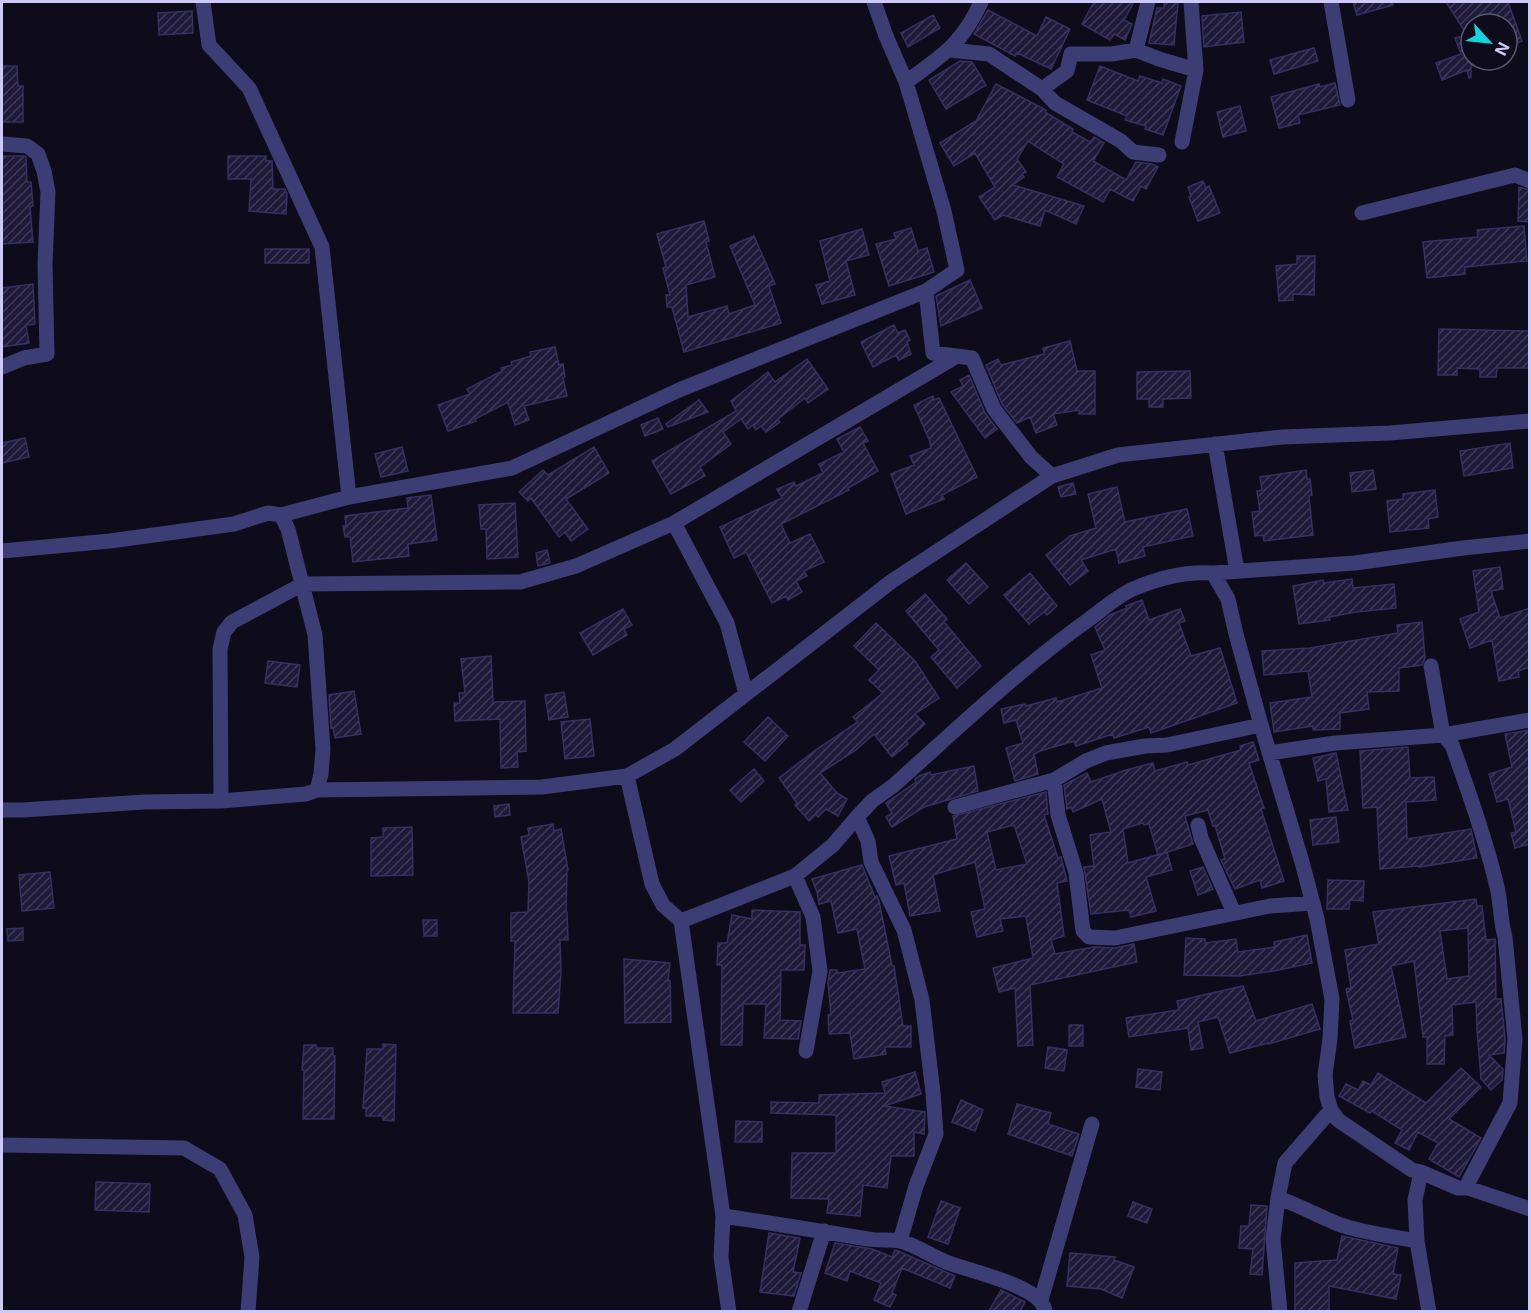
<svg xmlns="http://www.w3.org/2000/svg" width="1531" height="1313" font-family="Inter,sans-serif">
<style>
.building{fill:url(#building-hatch);stroke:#362f62;stroke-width:1.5;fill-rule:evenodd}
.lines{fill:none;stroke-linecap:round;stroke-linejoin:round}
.minor{stroke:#3c3d74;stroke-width:15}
</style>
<defs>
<pattern id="building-hatch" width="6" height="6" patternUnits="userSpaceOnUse" patternTransform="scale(1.5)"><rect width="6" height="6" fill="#1f1a39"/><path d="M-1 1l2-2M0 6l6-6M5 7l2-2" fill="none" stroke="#3e3a57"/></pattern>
</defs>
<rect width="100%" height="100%" fill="#0e0c1a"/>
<path class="building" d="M1094,2H1134L1124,20L1132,24L1125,40L1114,34L1110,40L1082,24Z
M1164,2H1178L1174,45L1149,43L1157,8H1164Z
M1353,2H1392L1393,5L1357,15Z
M1446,2H1508L1522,41L1507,47V24H1471V77L1469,78L1467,70L1442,80L1436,63L1461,54L1455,38L1467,35Z
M988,10L1037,36L1046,17L1070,29L1051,69L1017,53L1015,56L974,34Z
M192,11L193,33L159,35L158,13Z
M1241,12L1244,42L1204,47L1202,16Z
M933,15L940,28L908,47L901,33Z
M1314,48L1318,61L1274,74L1270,60Z
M960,61L972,62L986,85L946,109L929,80Z
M2,66H17L18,86H23V122H2Z
M1100,66L1138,81L1140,76L1162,83L1163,79L1181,86L1163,135L1145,129L1146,126L1125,120L1127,116L1087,100Z
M1335,83L1340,105L1298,115L1300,123L1279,128L1271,97L1319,84L1320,87Z
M996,84L1046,110L1045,112L1073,129L1072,132L1090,142L1094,137L1104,143L1093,161L1126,180L1136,162L1152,164L1158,167L1146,189L1141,186L1133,201L1110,189L1103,202L1057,177L1064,164L1028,141L1017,159L1026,172L1022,174L1024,177L1013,185L1084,206L1076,224L1045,210L1040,226L1003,215L995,220L979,197L995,187L975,153L954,166L940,143L976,121Z
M1240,106L1246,131L1223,137L1217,112Z
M2,156H24L26,157L27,182H31L33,206L30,207L33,242L2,244Z
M228,156H266V161H272L273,189H285L287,194L286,214L249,211L251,179H228Z
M1203,181L1206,188L1209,186L1220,213L1198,221L1189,197L1191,196L1188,187Z
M1519,187L1530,190V222L1518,221Z
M704,221L709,241L706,242L715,277L686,285L688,317L727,306L729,314L755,305L730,246L754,236L775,284L769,286L781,323L684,352L672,307H667L666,295H670L663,268L666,267L657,234Z
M1524,226L1527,261L1465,267V274L1427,278L1423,242L1478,237L1477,230Z
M911,228L918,251L927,248L934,272L889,286L876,244L896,239L894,233Z
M862,229L869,255L846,261L855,295L822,304L816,285L830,281L820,241Z
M265,249H309V263H265Z
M1297,256H1315L1314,295L1293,294V300L1279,301L1276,266L1297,264Z
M970,280L982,308L941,326L936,296Z
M33,284L35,324L26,325L29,343L2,347V288Z
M894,325L898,333L905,330L910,340L907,342L911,354L899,360L896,355L873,367L861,342Z
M1439,329L1530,331V368H1497L1496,377H1480V369L1457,368V375H1438Z
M1070,341L1077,371H1095V414H1079V410L1053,414L1057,425L1036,433L1030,417L1017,423L1002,404L986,365L998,359L1001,365L1044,354L1043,348Z
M555,347L559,365L563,364L565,377L563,378L567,396L524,406L529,420L515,425L508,402L475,419L476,421L448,431L438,405L470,394L467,389L502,371L501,368L512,365L511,362L531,356L530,352Z
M807,359L828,389L808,403L805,398L778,419L780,422L766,432L761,426L756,430L753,425L748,429L741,419L723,432L731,444L700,467L705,476L671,494L652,461L736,411L731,401L768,372L775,382Z
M1190,371L1191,398L1163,399V407H1149V399H1137V372Z
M969,375L985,413L997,429L985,438L951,392L963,386L960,380Z
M933,396L934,400L939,398L977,477L942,495L944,499L906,514L891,474L914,465L910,456L931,448L930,444H931L914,405Z
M699,400L708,412L668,427L666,424Z
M658,418L663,429L645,436L641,425Z
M860,427L868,441L863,443L878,471L848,488L849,490L781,524L790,543L810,534L824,562L804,571L807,576L796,581L802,592L788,600L786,596L772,603L746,552L734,558L720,527L782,498L777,489L794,482L796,486L823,473L819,464L844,452L837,439Z
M25,438L29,457L2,463V443Z
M1510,443L1513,468L1464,476L1460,451Z
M402,447L408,471L381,477L375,454Z
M594,447L609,473L566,499L588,529L571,541L565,532L559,537L531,498L528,501L519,492L543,470L548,475Z
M1306,470L1307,479H1310L1312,495L1309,496L1313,535L1264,541L1263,535L1255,536L1252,512L1260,511L1257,491L1262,490L1260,477Z
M1373,470L1376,489L1352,492L1350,473Z
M1073,483L1076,494L1061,497L1058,487Z
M1117,487L1125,522L1187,509L1193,536L1143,547L1145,556L1119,563L1116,549L1081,560L1088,571L1070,585L1046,555L1070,536L1096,528L1088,494Z
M1435,490L1438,517L1428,519L1429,528L1390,532L1387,501L1403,499V494Z
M431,495L437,540L408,544L409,556L353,562L350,537H345L343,526H346L345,516L408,508L407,498Z
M515,503L518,557L487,559L486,529H481L479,505Z
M547,550L550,563L538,566L536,553Z
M966,563L988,587L969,604L947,580Z
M1500,567L1503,589L1491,591L1500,618L1530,608V667L1518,671L1519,677L1499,681L1492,640L1470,648L1460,619L1479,612L1473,571Z
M1030,573L1057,606L1047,615L1044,612L1029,624L1004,595Z
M1352,579L1353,588L1394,584L1396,608L1356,612L1329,617L1330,620L1299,624L1293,586L1323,580L1324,583Z
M925,594L947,619L944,622L981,666L957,688L931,657L939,650L906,611Z
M1142,600L1149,620L1180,609L1185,621L1179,623L1191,656L1220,648L1237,703L1151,733L1149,727L1114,738L1113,734L1076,746L1074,741L1040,751L1034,754L1038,774L1015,781L1006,748L1023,743L1016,720L1004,723L1001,709L1025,704L1026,706L1056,698L1057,702L1102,688L1091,655L1105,650L1095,627L1110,615L1127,608L1126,606Z
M623,609L632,625L624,629L627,635L593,655L580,633Z
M1422,622L1425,658L1422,665L1399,668V691L1367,692L1369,709L1340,713V729L1313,730V726L1274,732L1270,703L1312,697L1308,671L1264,675L1262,651L1310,648L1398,633L1397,625Z
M876,623L915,661L939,698L915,714L925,724L906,741L908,744L892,757L874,734L856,750L820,773L837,793L847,799L838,816L826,809L818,817L816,814L809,821L795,805L797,803L779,778L817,749L858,722L853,717L883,693L869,680L879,670L854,646Z
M491,656L493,702L525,701L526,751L517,752L518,767L501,768L500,719L455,721L454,703H460L459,693H465L461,659Z
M268,661L300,665L297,687L265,683Z
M354,691L361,734L335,738L333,727L331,728L329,695Z
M564,692L568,717L549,720L545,695Z
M768,717L788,736L765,761L744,742Z
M590,719L594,756L565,759L561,722Z
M1530,730V844L1515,848L1511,833L1516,832L1508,799L1497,802L1489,774L1512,767L1505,734Z
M1253,742L1259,760L1249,763L1264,808L1261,809L1284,881L1262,888L1260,880L1235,889L1221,860L1225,859L1215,825L1213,826L1208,810L1185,816L1193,844L1158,855L1149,824L1144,825L1143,823L1123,829L1128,863L1167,852L1172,870L1146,877L1156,911L1131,917L1129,910L1091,914L1084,867L1094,866L1090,835L1111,832L1102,799L1073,812L1071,807L1067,809L1064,785L1087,773L1091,782L1126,770L1153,763L1155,771L1187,762L1188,765L1241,750L1240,746Z
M1408,747L1410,778L1434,777L1436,800L1406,802L1407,839L1471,829L1477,858L1419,867V866L1380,869L1377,807L1363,808L1360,751Z
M1336,753L1348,810L1329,812L1326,779L1318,781L1313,758Z
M974,766L978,791L924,807L892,827L886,817L892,813L886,803L916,782L915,779L919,776L930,772L931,775Z
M754,769L764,781L741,802L730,790Z
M1046,792L1048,814L1044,815L1058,858L1061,857L1067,881L1057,883L1064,936L1051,940L1055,954L1094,947L1115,948L1134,944L1137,962L1030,985L1033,1045L1018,1046L1015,988L999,992L993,968L1033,958L1026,916L1000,919L1003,931L977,937L971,912L985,909L975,862L933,875L940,911L910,916L904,883L896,885L889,856L957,839L953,816ZM1014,825L1027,864L996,870L987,832Z
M509,804L510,815L495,817L494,806Z
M1336,817L1339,842L1313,845L1310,820Z
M553,824L554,831L561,829L568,870H567L566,912H567L568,940H560L561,972L558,1013H513L515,941H511V913L528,912L529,882L521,837L529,835L528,828Z
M412,827L413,875L371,876V838L383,837V828Z
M862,865L875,897L877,896L879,901L892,966H894L903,1026H911V1047H885L886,1054L854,1059L850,1033L829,1034L828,1015L831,1014L828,983L830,970H837L838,973L865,969L857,929L838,933L831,901L819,904L817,892L812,879Z
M1203,867L1213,889L1198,895L1190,871Z
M50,872L54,908L22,911L19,875Z
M1328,880L1364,881L1363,901L1350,900L1349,909H1327Z
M1476,899L1477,906H1482L1486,940L1495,939L1496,999H1501L1505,1039L1504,1053L1489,1055L1503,1069L1502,1080L1491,1090L1481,1079L1477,1030L1476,1002L1452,1005L1453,1035L1445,1036L1444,1064H1427V1037H1423L1414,961L1391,966L1406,1037L1355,1048L1350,1021L1353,1020L1346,989L1351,988L1345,950L1379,944L1373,912ZM1468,928L1469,976L1447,979L1440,931Z
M752,910L800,912V945H805L804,970H781L780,1020L801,1021L798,1039L764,1038L766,1004H743L742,1045H721L722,965H717L718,943H727L732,915L752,919Z
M423,920H437V936H424Z
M23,928V940L8,941L7,929Z
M1307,935L1312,963L1274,971L1239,976L1184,975L1186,938L1205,939V943L1236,939L1238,952L1275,947L1274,942Z
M624,959L670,963L668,981H670L671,1022L625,1023Z
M1243,986L1256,1021L1312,1004L1320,1029L1268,1044V1043L1230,1053L1218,1017L1198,1022L1203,1048L1191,1050L1188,1028L1129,1037L1126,1018L1179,1010L1177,1001Z
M1069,1025H1083V1046H1069Z
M383,1044L396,1045L394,1121L383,1120V1116H366V1108H363L367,1049H383Z
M304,1045H316V1048H333V1056H335L334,1119H303L304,1070H302Z
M1048,1047L1067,1050L1064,1071L1045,1068Z
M1461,1068L1481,1087L1449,1119L1481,1138L1459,1177L1429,1159L1438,1143L1418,1132L1409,1150L1395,1143L1402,1130L1372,1111L1370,1113L1339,1096L1346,1084L1358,1090L1363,1081L1371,1085L1378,1073L1426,1103Z
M1138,1069L1162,1072L1160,1090L1136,1087Z
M915,1072L921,1094L884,1106L925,1112L924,1134L914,1132V1156H891L887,1188L863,1185L860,1216L827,1213L829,1199L791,1198L792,1153H836V1115L771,1113V1102L819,1103V1095L885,1093L882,1082Z
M961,1100L983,1110L975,1131L952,1122Z
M1017,1104L1051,1113L1048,1124L1079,1134L1072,1156L1008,1134Z
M736,1121L762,1122V1142H735Z
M96,1182L150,1184L149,1212L95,1210Z
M941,1201L960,1208L948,1244L928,1237Z
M1133,1202L1152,1209L1147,1223L1128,1216Z
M1251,1205L1267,1206L1262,1275L1250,1274L1253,1249L1239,1248L1241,1226H1249Z
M769,1233L800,1238L793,1272L801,1273L794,1296L760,1292Z
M1342,1236L1398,1248L1393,1274L1401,1275L1396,1299L1329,1286V1311H1295V1263L1337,1260Z
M835,1243L872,1249L892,1257L895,1250L898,1251L955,1276L950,1288L902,1268L892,1293L896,1295L890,1307L874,1300L881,1283L850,1271L847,1281L825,1273Z
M1070,1253L1115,1257L1114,1260L1134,1267L1122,1298L1101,1289L1067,1286Z
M1001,1290L1025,1302L1020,1311H989Z"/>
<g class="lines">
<path class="minor" d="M203,2L209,45L249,88L322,247L349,497
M874,2L886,36L906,82L944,211L957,270L926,291L933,353L972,358L994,409L1031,457L1052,476
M1331,2L1348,100
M950,50L989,54L1042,89L1067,71L1071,54H1112L1136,50L1159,59L1196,70
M1136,50L1148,2
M906,82C942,56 963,43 981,2
M1042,89L1055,103L1121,141L1133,152L1159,155
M1182,142L1196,70L1191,2
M2,144L27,146L38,154L44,171L48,192L45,264L47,354L24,358L2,367
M1362,213L1515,175L1530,181
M1215,444L1237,571
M281,515L349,497L512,468L679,390L926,291
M674,523L727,623L746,694
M2,551L110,541L234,524L268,513L281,515L288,529L315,635L323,749L321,774L317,790L306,794L221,801L144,802L23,810H2
M1213,573L1228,599L1236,634L1261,725L1302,862L1317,919L1332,999L1330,1039L1325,1075L1327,1097L1331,1110L1338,1120L1412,1170L1421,1172L1415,1200L1417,1241L1429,1312
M1431,666L1443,735L1530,720
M1269,753L1335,743L1443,735L1452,745L1457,759C1472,801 1487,844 1497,887C1501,903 1500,920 1505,937L1515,1039L1510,1103L1469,1181L1468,1188H1458L1421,1172
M627,776L652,884L663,905L681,921L795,876L833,845L857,817
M1054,780L1058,815L1076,873L1083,931L1089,937L1115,938L1270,906L1313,903
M317,790L542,787L627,776L675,749L892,581L1052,476L1118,455L1282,437L1390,433L1530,421
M221,801L220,649L224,632L232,622L303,584L520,582L576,566L674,523L957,356
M955,807L1054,780L1086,761L1106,753L1145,746L1167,745L1261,725
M1198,825L1201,838L1234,913
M795,876L813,917L820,971L806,1051
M681,921L723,1216L721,1257L729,1312
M2,1145L184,1148L220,1169L245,1215L252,1257L248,1312
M1468,1188L1530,1209
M1278,1198L1285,1163L1331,1110
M723,1216C771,1223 820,1231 868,1239C878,1241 890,1239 900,1241C916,1245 931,1256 946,1262C968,1271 1044,1286 1045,1312
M900,1241L916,1186L936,1134L933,1093L922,1000L904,930L871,862L868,841L857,817L872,801L893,786C956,730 1018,670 1088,620C1102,610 1117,596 1133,589C1158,578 1186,571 1213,573L1355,563L1463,548L1530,541
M1041,1300L1092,1124
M799,1312L824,1231
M1280,1312L1273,1239L1278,1198C1299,1205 1318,1216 1338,1224C1363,1233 1391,1236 1417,1241"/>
</g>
<rect width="1531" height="1313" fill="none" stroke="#cdcafa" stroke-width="6"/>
<g transform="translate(1489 42) rotate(117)"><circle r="28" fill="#0e0c1a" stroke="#5a5874" stroke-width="1.5"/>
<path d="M0-4.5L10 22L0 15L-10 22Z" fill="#16d2da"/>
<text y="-9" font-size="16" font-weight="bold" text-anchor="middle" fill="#cdcafa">N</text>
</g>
</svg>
